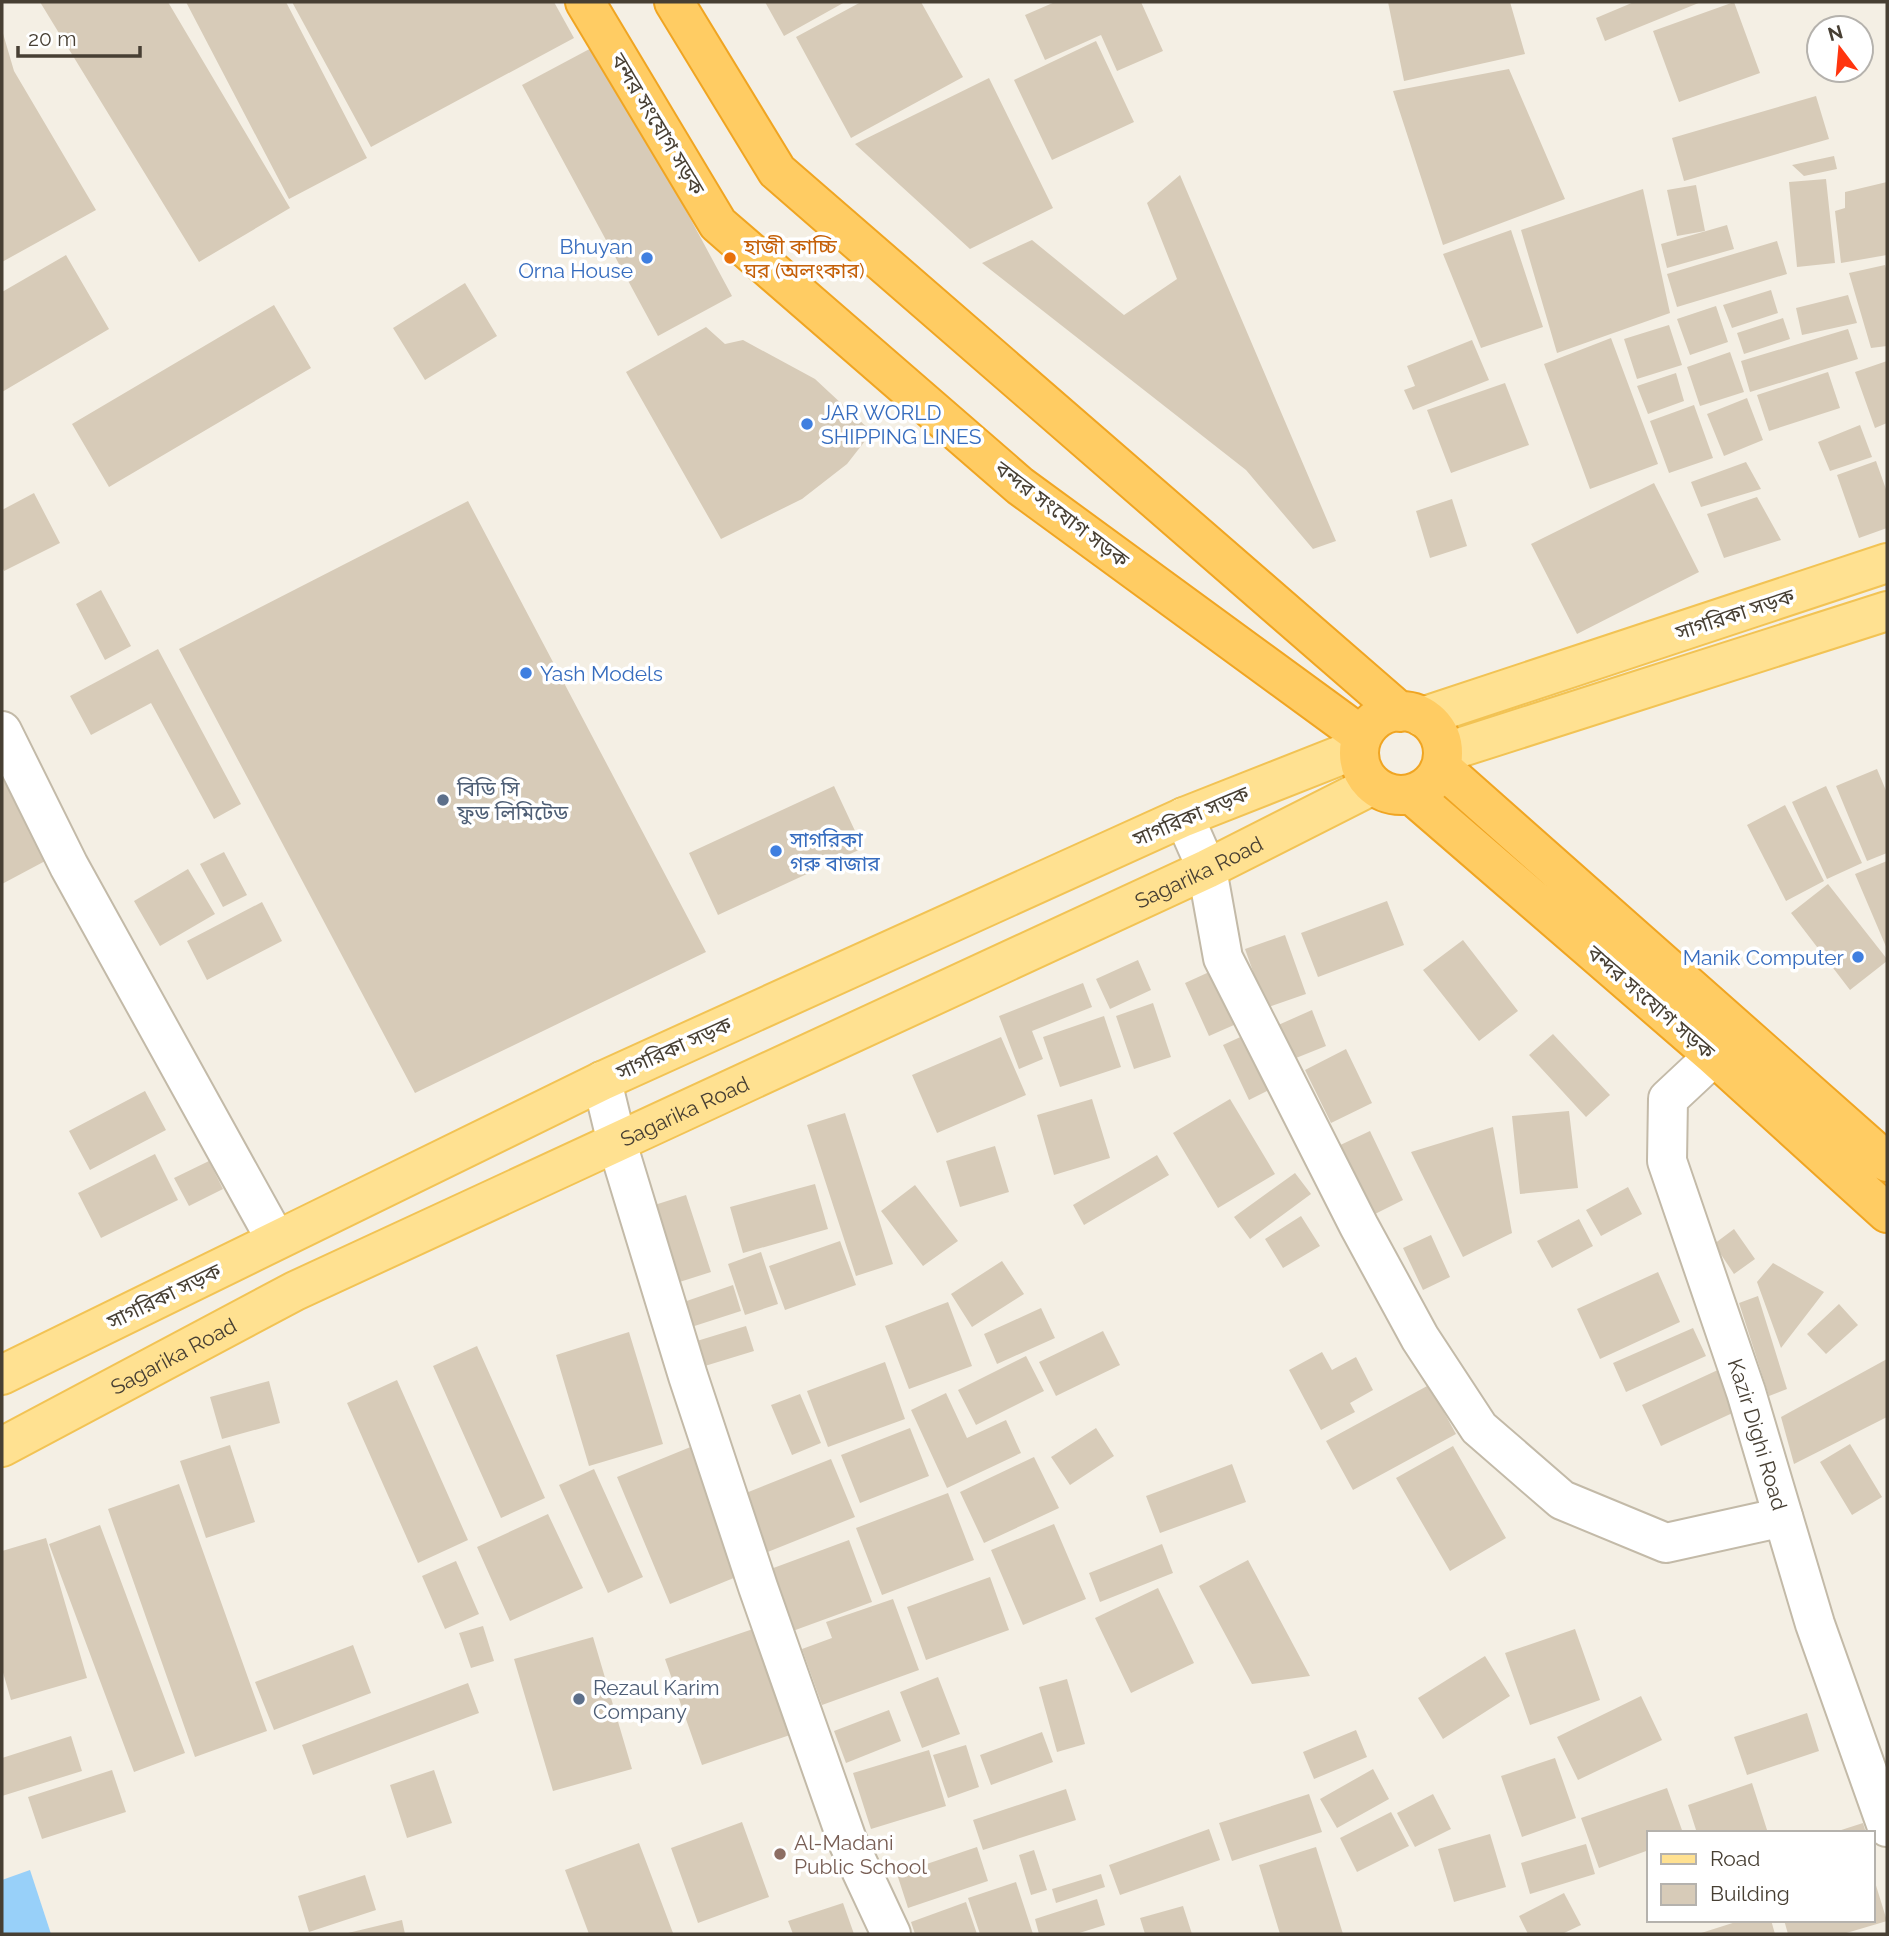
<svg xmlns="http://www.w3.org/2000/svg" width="1889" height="1936" font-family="Raleway,'Noto Sans Bengali',sans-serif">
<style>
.water{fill:#98d0f9}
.building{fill:#d7cbb8}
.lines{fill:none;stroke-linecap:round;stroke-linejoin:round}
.minor-casing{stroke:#c3baa8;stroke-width:42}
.major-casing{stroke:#f2c354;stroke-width:42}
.highway-casing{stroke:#f0a522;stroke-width:42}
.minor{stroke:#fff;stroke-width:38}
.major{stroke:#ffe191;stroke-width:38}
.highway{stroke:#ffcc63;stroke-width:38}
.shop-dot{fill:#3f7fe0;stroke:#fff;stroke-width:2.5}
.food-dot{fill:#e8710a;stroke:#fff;stroke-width:2.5}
.service-dot{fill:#5c6f8a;stroke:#fff;stroke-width:2.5}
.education-dot{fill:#8d6e63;stroke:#fff;stroke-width:2.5}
.labels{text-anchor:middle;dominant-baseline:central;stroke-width:7;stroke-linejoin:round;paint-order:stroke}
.street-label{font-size:21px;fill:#473f33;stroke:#fff}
.shop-label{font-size:21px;fill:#366cbe;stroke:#fff;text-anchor:start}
.food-label{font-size:21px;fill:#c56008;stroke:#fff;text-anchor:start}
.service-label{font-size:21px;fill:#4e5e75;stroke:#fff;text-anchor:start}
.education-label{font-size:21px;fill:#785e54;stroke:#fff;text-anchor:start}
</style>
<rect width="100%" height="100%" fill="#f4efe4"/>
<path class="water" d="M30,1870L51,1934H2V1880Z"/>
<path class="building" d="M40,2H168L290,208L199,262Z
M186,2H286L367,158L289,199Z
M292,2H554L574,38L371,147Z
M765,2H845L784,36Z
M861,2H921L963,77L851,138L796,37Z
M1055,2H1141L1163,51L1117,71L1101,35L1045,60L1025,15Z
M1388,2H1510L1525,54L1404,81Z
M1634,2H1701L1605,41L1596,18Z
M1734,2L1760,73L1679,102L1653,31Z
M2,30L14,71L96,210L2,262Z
M1096,41L1134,122L1052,160L1014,80Z
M597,45L732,296L658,336L522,85Z
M1509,69L1565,199L1443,245L1393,91Z
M989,78L1053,208L970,249L855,144Z
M1816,96L1829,139L1684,181L1672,138Z
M1834,156L1837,169L1804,176L1792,165Z
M1180,175L1336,541L1313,549L1246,470L982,263L1032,240L1124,315L1177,279L1147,203Z
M1826,179L1835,263L1797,267L1789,182Z
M1887,182V255L1841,263L1835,211L1845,208V192Z
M1696,185L1705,231L1677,236L1667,190Z
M1643,189L1670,313L1557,353L1521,230Z
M1727,225L1734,249L1667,268L1661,244Z
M1511,230L1543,327L1481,348L1443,254Z
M1777,241L1787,274L1677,307L1667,274Z
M66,255L109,329L2,392V292Z
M1885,265L1887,272V346L1871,348L1849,273Z
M465,283L497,336L425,380L393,328Z
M1771,290L1778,313L1732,328L1723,305Z
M1848,295L1857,323L1802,335L1796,308Z
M274,305L311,368L109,487L72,424Z
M1716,306L1728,342L1690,355L1677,319Z
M1783,318L1790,339L1744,354L1737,333Z
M1669,325L1682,365L1637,379L1624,339Z
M706,327L725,344L743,340L815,379L872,432L847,464L802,499L721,539L626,372Z
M1848,329L1858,359L1750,392L1741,361Z
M1611,338L1658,464L1590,489L1544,364Z
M1472,340L1489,380L1413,410L1404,390L1415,386L1407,366Z
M1730,352L1744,392L1700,406L1687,367Z
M1887,361V423L1875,428L1855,372Z
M1828,372L1840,408L1769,431L1757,395Z
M1676,373L1684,401L1648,414L1637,386Z
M1505,383L1529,445L1451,473L1427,410Z
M1747,398L1763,440L1724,456L1707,414Z
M1694,405L1713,458L1669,473L1650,421Z
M1860,425L1872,457L1830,471L1818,442Z
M1876,461L1887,492V528L1859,538L1837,475Z
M1746,462L1761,489L1701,507L1691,482Z
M1654,483L1699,572L1577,634L1531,544Z
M34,493L60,543L4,571L2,566V510Z
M1757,497L1781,540L1724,558L1707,514Z
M1452,499L1467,546L1430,558L1416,511Z
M468,501L706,952L415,1093L179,649Z
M101,590L131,646L105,660L76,604Z
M158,649L241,804L214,819L151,703L91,735L70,696Z
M1877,769L1887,793V853L1867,861L1836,786Z
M2,778L47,860L2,884Z
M834,786L863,848L718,915L689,853Z
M1826,786L1862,863L1827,879L1792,802Z
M1785,805L1824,881L1786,901L1747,825Z
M224,852L247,895L223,907L200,864Z
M1887,861V949L1855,874Z
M188,869L215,914L160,946L134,901Z
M1828,884L1887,959V961L1850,990L1791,913Z
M1387,901L1404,945L1318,977L1301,933Z
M262,902L282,941L207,980L187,941Z
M1285,935L1306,994L1266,1008L1245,949Z
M1463,940L1518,1011L1479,1041L1423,970Z
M1138,960L1151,990L1110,1009L1096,979Z
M1218,968L1243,1021L1209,1036L1185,983Z
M1083,983L1092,1007L1032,1031L1043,1059L1019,1069L999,1016Z
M1153,1003L1171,1057L1134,1069L1116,1016Z
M1312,1010L1326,1046L1291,1060L1276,1026Z
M1104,1016L1121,1067L1060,1087L1043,1037Z
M1249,1033L1275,1087L1249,1100L1223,1045Z
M1553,1034L1610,1095L1586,1117L1529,1055Z
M1001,1037L1026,1095L937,1133L912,1075Z
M1346,1049L1372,1103L1331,1123L1305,1070Z
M145,1091L166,1130L90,1170L69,1131Z
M1092,1099L1110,1158L1054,1175L1037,1115Z
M1230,1099L1275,1174L1218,1208L1173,1133Z
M1569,1111L1578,1188L1520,1194L1512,1116Z
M845,1113L893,1264L856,1276L807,1125Z
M1493,1127L1512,1233L1463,1257L1411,1152Z
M1370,1131L1403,1200L1367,1218L1334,1148Z
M995,1146L1009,1192L960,1207L946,1161Z
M155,1154L178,1200L101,1238L78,1193Z
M1157,1155L1169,1175L1084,1225L1073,1205Z
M209,1161L223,1189L189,1206L174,1178Z
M1295,1173L1311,1194L1250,1239L1234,1217Z
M815,1184L828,1229L743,1253L730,1207Z
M915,1185L958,1241L923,1266L881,1211Z
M1628,1187L1642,1214L1601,1236L1586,1210Z
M686,1195L711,1272L667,1286L642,1209Z
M1301,1216L1320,1246L1283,1268L1265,1239Z
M1579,1219L1593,1246L1552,1268L1537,1241Z
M1734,1229L1755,1259L1734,1274L1714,1244Z
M1431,1235L1450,1277L1423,1290L1403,1248Z
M840,1241L856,1285L785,1310L769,1266Z
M761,1252L778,1304L745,1315L728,1264Z
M1002,1261L1024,1294L972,1327L951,1294Z
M1773,1263L1824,1292L1781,1348L1757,1282Z
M1658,1272L1680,1322L1600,1359L1577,1309Z
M733,1285L741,1311L682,1330L675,1305Z
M1758,1296L1787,1389L1769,1396L1739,1303Z
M948,1302L972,1366L909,1389L885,1326Z
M1839,1304L1858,1325L1826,1354L1807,1334Z
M1041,1308L1055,1338L997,1364L984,1334Z
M746,1326L754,1351L695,1369L687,1344Z
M1693,1328L1706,1356L1626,1392L1613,1363Z
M1103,1331L1120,1365L1056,1396L1039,1362Z
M629,1332L663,1444L589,1466L556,1355Z
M477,1346L545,1498L501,1518L433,1366Z
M1322,1352L1332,1370L1356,1357L1373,1390L1350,1403L1355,1412L1321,1430L1289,1370Z
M1026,1356L1044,1391L976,1425L958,1390Z
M1887,1359V1417L1794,1464L1781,1417Z
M885,1362L905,1419L828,1447L807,1391Z
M1720,1369L1739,1410L1661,1446L1642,1405Z
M397,1380L468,1540L418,1563L347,1403Z
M269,1381L280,1423L222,1439L210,1397Z
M1429,1385L1456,1434L1353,1490L1326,1441Z
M946,1393L967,1438L1006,1420L1021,1453L947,1488L911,1410Z
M800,1394L821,1443L792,1455L771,1405Z
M910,1428L929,1476L860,1503L841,1455Z
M1096,1428L1114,1456L1070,1485L1051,1457Z
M1850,1444L1882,1497L1852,1515L1820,1462Z
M230,1445L255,1522L206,1538L180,1461Z
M693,1446L746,1573L670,1604L617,1477Z
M1453,1446L1506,1538L1450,1571L1396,1478Z
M1034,1457L1059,1508L984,1543L960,1492Z
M831,1459L855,1517L755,1557L731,1499Z
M1232,1464L1246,1502L1160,1533L1146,1496Z
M594,1469L643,1577L608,1593L559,1485Z
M179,1484L267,1731L195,1757L108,1509Z
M948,1493L974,1560L882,1595L856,1528Z
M548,1514L583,1588L510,1621L477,1547Z
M1054,1524L1086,1599L1023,1625L991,1550Z
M100,1525L185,1753L134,1772L49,1544Z
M46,1538L87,1678L11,1700L2,1669V1551Z
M849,1540L872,1602L790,1632L768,1570Z
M1162,1544L1173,1573L1100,1602L1089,1573Z
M1248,1560L1310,1676L1252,1684L1199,1586Z
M456,1561L479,1614L445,1629L422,1576Z
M990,1577L1009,1630L926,1660L907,1607Z
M1158,1588L1194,1663L1131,1693L1095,1618Z
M893,1599L919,1670L822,1705L802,1649L832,1638L826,1622Z
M483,1626L494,1661L471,1668L459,1633Z
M753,1629L790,1735L702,1765L665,1659Z
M1575,1629L1600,1700L1530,1725L1505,1653Z
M593,1637L632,1769L553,1791L514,1659Z
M353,1645L371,1693L274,1730L255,1682Z
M1485,1656L1510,1696L1443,1739L1418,1698Z
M938,1677L960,1734L922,1748L900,1692Z
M1067,1679L1085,1744L1057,1752L1039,1687Z
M468,1683L479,1713L313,1775L302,1745Z
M1641,1696L1662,1740L1578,1780L1557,1737Z
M889,1710L901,1741L846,1763L834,1731Z
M1807,1713L1819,1751L1747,1775L1734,1737Z
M1356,1730L1367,1757L1314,1779L1303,1752Z
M1042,1732L1053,1762L991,1785L980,1755Z
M71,1736L82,1771L2,1796V1758Z
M966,1745L979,1787L948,1798L933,1755Z
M929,1750L946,1806L871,1829L853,1773Z
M1555,1758L1576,1818L1522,1837L1501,1776Z
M1373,1769L1389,1799L1337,1828L1320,1799Z
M112,1770L126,1812L42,1839L28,1797Z
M434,1770L452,1823L407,1838L390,1785Z
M1752,1783L1768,1833H1697L1688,1805Z
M1667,1788L1683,1833H1649V1850L1599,1868L1581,1818Z
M1066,1789L1076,1820L983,1850L973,1820Z
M1309,1794L1322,1832L1232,1861L1219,1823Z
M1433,1794L1451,1829L1415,1847L1397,1813Z
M1391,1812L1409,1846L1357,1872L1340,1838Z
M742,1822L769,1897L698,1923L671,1848Z
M1863,1823L1866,1833H1835V1832Z
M1209,1829L1220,1860L1120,1895L1109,1865Z
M1490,1834L1506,1887L1454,1902L1438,1849Z
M639,1843L673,1933L589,1934L565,1870Z
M1586,1844L1595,1874L1530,1894L1521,1863Z
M977,1847L988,1881L908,1908L897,1874Z
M1316,1847L1343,1934H1280L1259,1865Z
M1034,1850L1047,1890L1031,1895L1019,1855Z
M1101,1874L1105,1887L1056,1903L1052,1889Z
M365,1875L376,1910L309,1932L298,1896Z
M1874,1879L1887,1921L1843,1934H1788L1784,1920H1873Z
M1016,1882L1033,1934H980L968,1898Z
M1564,1893L1581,1925L1562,1934H1528L1519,1916Z
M1097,1899L1105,1925L1076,1934H1039L1035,1919Z
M966,1902L977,1934H915L911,1922Z
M843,1903L854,1934H793L788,1921Z
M1183,1906L1192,1934H1145L1140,1918Z
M402,1920L405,1934H348V1933Z
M1742,1920H1771L1775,1934H1698Z"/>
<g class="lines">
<defs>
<g id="minor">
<path d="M2,731L69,866L276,1240"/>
<path d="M1184,817L1207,869L1223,958L1359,1226L1420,1338L1479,1428L1562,1500L1666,1543L1783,1517"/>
<path id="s1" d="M1714,1056L1668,1099L1667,1161L1746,1392L1815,1624L1887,1827"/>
<path d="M602,1081L617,1143L688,1376L758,1587L847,1840L891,1934"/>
</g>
<g id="major">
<path d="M1422,717L1887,563"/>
<path d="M1443,753L1887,611"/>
<path d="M2,1375L602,1081L1184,817L1359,748"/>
<path id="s2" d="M2,1447L295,1291L1207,869L1373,785"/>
</g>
<path id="highway" d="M585,2L718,224L1020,486L1362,736
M674,2L777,171L1400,712
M1359 753a42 42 0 1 1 84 0a42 42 0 1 1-84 0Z
M1441,767L1887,1162
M1411,794L1714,1056L1887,1213"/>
</defs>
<use href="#minor" class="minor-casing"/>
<use href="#major" class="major-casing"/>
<use href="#highway" class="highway-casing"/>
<use href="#minor" class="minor"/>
<use href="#major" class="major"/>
<use href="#highway" class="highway"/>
</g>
<g class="shop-dot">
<circle cx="647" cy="258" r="7"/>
<circle cx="807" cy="424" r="7"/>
<circle cx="526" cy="673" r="7"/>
<circle cx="776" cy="851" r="7"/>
<circle cx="1858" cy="957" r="7"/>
</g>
<circle class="food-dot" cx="730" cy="258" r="7"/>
<g class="service-dot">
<circle cx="443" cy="800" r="7"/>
<circle cx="579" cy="1699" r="7"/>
</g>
<circle class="education-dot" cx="780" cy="1854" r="7"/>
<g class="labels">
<g class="street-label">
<text transform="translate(658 124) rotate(59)">বন্দর সংযোগ সড়ক</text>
<text transform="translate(1062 514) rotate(37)">বন্দর সংযোগ সড়ক</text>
<text transform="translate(1735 614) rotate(-18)">সাগরিকা সড়ক</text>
<text transform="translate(1191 816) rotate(-23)">সাগরিকা সড়ক</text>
<text stroke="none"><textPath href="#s2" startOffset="1328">Sagarika Road</textPath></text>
<text transform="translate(1651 1002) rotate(41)">বন্দর সংযোগ সড়ক</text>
<text transform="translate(674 1048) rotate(-24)">সাগরিকা সড়ক</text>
<text stroke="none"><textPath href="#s2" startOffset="761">Sagarika Road</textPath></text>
<text transform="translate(164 1296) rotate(-26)">সাগরিকা সড়ক</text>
<text stroke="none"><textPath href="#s2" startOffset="194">Sagarika Road</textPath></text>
<text stroke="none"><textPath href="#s1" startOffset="413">Kazir Dighi Road</textPath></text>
</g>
<g class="shop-label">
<text x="633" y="246" text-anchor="end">Bhuyan<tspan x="633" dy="24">Orna House</tspan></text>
<text x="821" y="412">JAR WORLD<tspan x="821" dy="24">SHIPPING LINES</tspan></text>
<text x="540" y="673">Yash Models</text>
<text x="790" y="839">সাগরিকা<tspan x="790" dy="24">গরু বাজার</tspan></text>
<text x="1844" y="957" text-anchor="end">Manik Computer</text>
</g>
<g class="food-label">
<text x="744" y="246">হাজী কাচ্চি<tspan x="744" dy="24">ঘর (অলংকার)</tspan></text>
</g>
<g class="service-label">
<text x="457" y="788">বিডি সি<tspan x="457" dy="24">ফুড লিমিটেড</tspan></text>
<text x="593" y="1687">Rezaul Karim<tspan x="593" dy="24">Company</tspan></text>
</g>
<g class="education-label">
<text x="794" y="1842">Al-Madani<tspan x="794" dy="24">Public School</tspan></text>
</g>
</g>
<rect width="1889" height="1936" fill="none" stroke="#473f33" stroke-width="7"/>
<rect x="1647" y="1831" width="228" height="91" fill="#ffffff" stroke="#b5b2ad" stroke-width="2"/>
<rect x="1661" y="1854" width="35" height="10" fill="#ffe191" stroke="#b5b2ad" stroke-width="2"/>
<text x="1710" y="1866" font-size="21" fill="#473f33">Road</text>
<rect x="1661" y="1884" width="35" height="21" fill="#d7cbb8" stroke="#b5b2ad" stroke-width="2"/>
<text x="1710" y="1901" font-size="21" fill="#473f33">Building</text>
<g transform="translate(1840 49) rotate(344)"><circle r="33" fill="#ffffff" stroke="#b5b2ad" stroke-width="2"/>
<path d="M0-5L12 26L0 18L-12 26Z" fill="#ff350f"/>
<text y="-10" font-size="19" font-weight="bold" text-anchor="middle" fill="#473f33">N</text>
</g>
<path d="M18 46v10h122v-10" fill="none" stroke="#473f33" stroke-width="3.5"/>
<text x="28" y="46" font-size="21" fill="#473f33" stroke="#ffffff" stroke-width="5" paint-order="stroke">20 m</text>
</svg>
